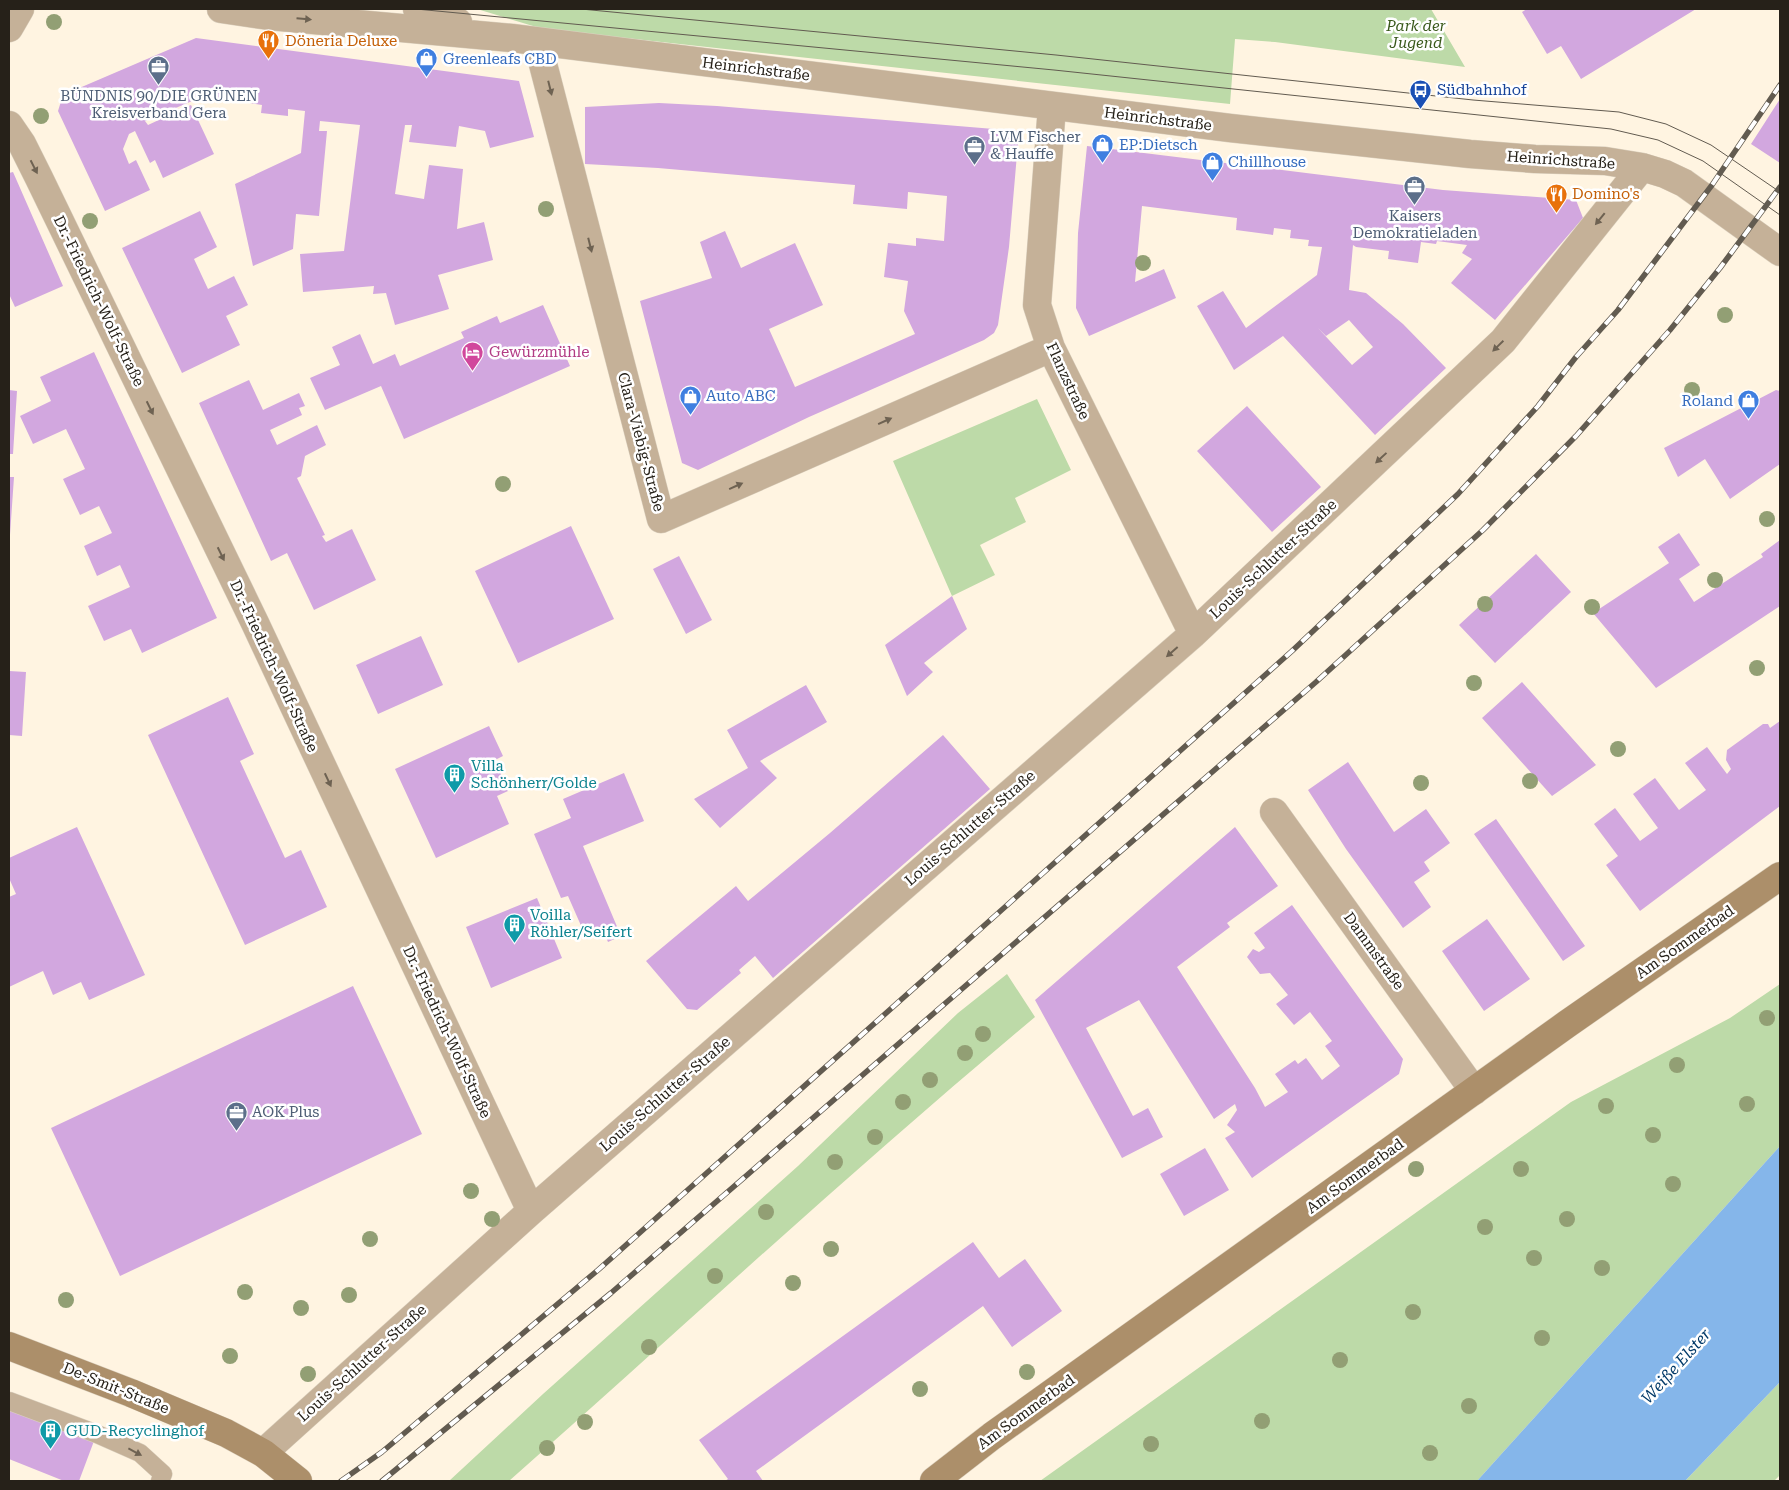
<svg xmlns="http://www.w3.org/2000/svg" width="1789" height="1490" font-family="'Roboto Serif',serif">
<style>
.green{fill:#bddaa8}
.water{fill:#85b6ea}
.building{fill:#d2a7df;fill-rule:evenodd}
.lines{fill:none;stroke-linecap:round;stroke-linejoin:round}
.service-casing{stroke:#dcd2c1;stroke-width:19}
.minor-casing{stroke:#dcd2c1;stroke-width:29}
.secondary-casing{stroke:#dcd2c1;stroke-width:29}
.service{stroke:#c5b198;stroke-width:18}
.minor{stroke:#c5b198;stroke-width:28}
.secondary{stroke:#ac8f6a;stroke-width:28}
.tram{stroke:#625b50;stroke-width:1}
.rail-casing{stroke:#625b50;stroke-width:5.5}
.rail{stroke:#fff;stroke-width:4;stroke-dasharray:11;stroke-linecap:butt}
.tree{fill:#929f74}
.oneway{fill:#6e6252}
.labels{text-anchor:middle;dominant-baseline:central;stroke-width:5;stroke-linejoin:round;paint-order:stroke}
.park-label{font-size:15px;font-style:italic;fill:#39591b;stroke:#fff}
.food-label{font-size:15px;fill:#c56008;stroke:#fff;text-anchor:start}
.shop-label{font-size:15px;fill:#366cbe;stroke:#fff;text-anchor:start}
.street-label{font-size:15px;fill:#262119;stroke:#fff}
.transit-label{font-size:15px;fill:#164399;stroke:#fff;text-anchor:start}
.service-label{font-size:15px;fill:#4e5e75;stroke:#fff}
.hotel-label{font-size:15px;fill:#b23c85;stroke:#fff;text-anchor:start}
.culture-label{font-size:15px;fill:#0d838f;stroke:#fff;text-anchor:start}
.water-label{font-size:16px;font-style:italic;fill:#023a69;stroke:#fff}
</style>
<rect width="100%" height="100%" fill="#fff4e1"/>
<path class="green" d="M477,9H1431L1465,67L1275,42L1235,39L1230,104L543,29Z
M1037,399L1071,470L1015,498L1026,522L980,545L995,575L952,596L893,461Z
M1007,974L1035,1017C855,1167 684,1326 509,1481H449L543,1394L798,1166L958,1013Z
M1780,984V1146L1477,1481H1040L1571,1102L1730,1018Z
M1780,1382V1475L1774,1481H1685Z"/>
<path class="water" d="M1780,1146V1382L1685,1481H1477Z"/>
<path class="building" d="M1527,9H1696L1581,79L1561,46L1547,54L1522,12Z
M196,38L519,81L534,137L490,148L485,131L459,126L456,147L409,142L412,125H405L395,194L424,199L429,165L463,169L457,229L484,222L493,260L438,275L449,309L395,325L386,293L373,294L374,286L303,292L300,254L344,251L360,125L320,121L319,131H327L319,216L296,214L293,249L253,266L235,184L301,153L305,111L288,109V116L261,113L262,105L204,96L145,121L148,125L191,105L214,154L163,178L155,160L150,163L135,131L129,134L123,149L129,164L136,160L150,190L105,211L58,111L63,95Z
M1780,99V163L1751,144Z
M659,103L717,106L1019,131L1009,247L998,325L994,333L984,340L809,417L698,470L682,463L640,301L712,278L700,242L725,231L741,268L795,243L823,305L769,329L795,387L915,334L904,311L908,281L884,277L888,243L916,246V238L944,241L947,196L908,192L907,209L853,204L855,185L658,168L585,164V107Z
M1087,146L1443,190L1576,200L1583,218L1495,320L1451,283L1472,259L1462,253L1467,245L1437,241L1436,244L1421,242L1418,263L1388,259L1389,251L1356,247L1353,245L1349,290L1366,293L1403,324L1446,368L1375,435L1283,336L1234,370L1197,306L1223,291L1246,328L1317,275L1322,247L1308,246L1309,240L1290,238L1291,230L1274,228L1273,235L1236,230L1237,218L1142,206L1135,282L1164,269L1176,298L1089,336L1076,308L1078,233ZM1349,320L1373,347L1352,365L1318,328L1326,336Z
M13,172L63,286L15,307L9,294V173Z
M200,211L217,247L194,259L208,289L234,276L248,305L226,316L240,345L182,373L122,248Z
M543,305L570,366L404,439L381,386L325,410L310,378L340,365L332,347L360,334L373,364L395,354L400,366L464,338L461,332L497,316L500,323Z
M94,352L217,618L142,653L131,629L104,641L88,606L130,587L120,565L97,576L84,546L112,533L99,506L80,515L63,479L85,469L66,429L33,444L20,416L51,401L40,377Z
M249,380L263,410L299,393L305,406L299,408L302,415L270,430L277,445L317,425L326,445L305,456L301,476L297,478L325,535L322,536L326,542L352,529L376,580L314,610L287,553L271,561L199,403Z
M9,390L17,391L13,454H9Z
M1776,390L1780,391V464L1730,499L1705,459L1678,477L1664,448Z
M1247,406L1321,487L1272,532L1197,451Z
M9,477H14L10,535H9Z
M571,526L614,619L518,663L475,571Z
M1679,533L1700,565L1679,579L1694,602L1763,557L1761,554L1780,540V606L1656,688L1593,613L1669,563L1658,547Z
M1536,554L1571,592L1495,663L1459,625Z
M679,556L712,620L686,634L653,569Z
M952,596L967,629L924,663L933,672L907,696L885,645Z
M421,636L443,685L378,714L356,665Z
M9,671L26,672L22,736L9,735Z
M1522,682L1596,765L1552,796L1482,718Z
M806,685L827,722L760,761L777,778L720,828L694,799L748,768L727,730Z
M228,697L254,754L240,761L285,858L301,850L327,907L245,945L148,735Z
M1780,721V806L1640,911L1606,865L1618,856L1594,824L1615,808L1640,841L1658,828L1633,794L1655,778L1679,810L1706,790L1685,763L1707,747L1727,774L1731,769L1726,760L1727,750L1763,724H1768L1770,728Z
M489,726L503,756L495,760L508,791L497,796L509,824L436,858L395,769Z
M943,735L990,789L773,978L755,956L739,970L741,973L697,1010L687,1009L646,961L736,886L748,901L830,833Z
M1348,762L1394,832L1426,809L1450,843L1424,862L1430,871L1414,882L1431,907L1403,928L1346,849L1308,790Z
M624,773L644,821L583,846L621,936L608,942L603,930L586,937L568,896L561,898L534,834L571,818L563,799Z
M1496,819L1585,946L1563,961L1474,834Z
M77,827L145,975L89,1000L81,982L53,995L43,971L9,987V897L16,894L9,878V858Z
M1235,827L1278,886L1227,923L1230,927L1177,967L1255,1088L1265,1107L1288,1092L1275,1074L1295,1060L1298,1064L1306,1058L1322,1080L1340,1066L1325,1046L1332,1041L1310,1012L1294,1025L1276,1004L1288,995L1270,973L1260,974L1247,957L1253,949L1259,952L1265,948L1254,933L1292,905L1403,1059L1399,1074L1252,1178L1225,1138L1235,1132L1227,1125L1237,1110L1235,1104L1214,1119L1139,1000L1086,1028L1133,1116L1148,1108L1163,1137L1122,1158L1035,1000Z
M537,898L562,958L491,988L466,927Z
M1487,919L1530,979L1484,1011L1442,951Z
M353,986L422,1134L120,1276L51,1128Z
M1205,1148L1229,1190L1184,1216L1160,1174Z
M973,1242L999,1278L1025,1259L1062,1311L1012,1347L983,1306L756,1471L763,1481H725L728,1479L699,1440Z
M9,1408L94,1441L79,1481H64L9,1459Z"/>
<g class="lines">
<defs>
<path id="service" d="M9,1401L97,1434L140,1453L163,1474L160,1481"/>
<path id="minor" d="M221,9L269,16L512,38L1230,128L1470,154L1535,159L1605,161L1642,167L1665,174L1684,183L1780,252
M417,9L458,22
M9,28L20,9
M537,41L661,519L1051,348
M1052,106L1037,305L1051,348L1193,634
M9,125L22,144L39,178L255,623L531,1211
M1274,812L1474,1091
M263,1453L531,1211L1193,634L1503,341L1642,167"/>
<path id="secondary" d="M9,1346L131,1393L226,1433L263,1453L298,1481
M934,1481L992,1436L1567,1024L1780,876"/>
</defs>
<use href="#service" class="service-casing"/>
<use href="#minor" class="minor-casing"/>
<use href="#secondary" class="secondary-casing"/>
<use href="#service" class="service"/>
<use href="#minor" class="minor"/>
<use href="#secondary" class="secondary"/>
<path class="tram" d="M416,9L1054,70L1611,129L1658,140L1703,161L1780,215
M581,9L1056,55L1473,100L1619,112L1666,124L1711,145L1780,192"/>
<defs>
<path id="rail" d="M341,1481L382,1452L598,1270L1292,651L1458,494L1538,406L1576,357L1618,310L1712,185L1780,85
M382,1481L611,1293L1316,682L1483,530L1576,436L1670,330L1720,268L1780,187"/>
</defs>
<use href="#rail" class="rail-casing"/>
<use href="#rail" class="rail"/>
</g>
<g class="tree">
<circle cx="54" cy="22" r="8"/>
<circle cx="41" cy="116" r="8"/>
<circle cx="546" cy="209" r="8"/>
<circle cx="90" cy="221" r="8"/>
<circle cx="1143" cy="263" r="8"/>
<circle cx="1725" cy="315" r="8"/>
<circle cx="1692" cy="390" r="8"/>
<circle cx="503" cy="484" r="8"/>
<circle cx="1767" cy="519" r="8"/>
<circle cx="1715" cy="580" r="8"/>
<circle cx="1485" cy="604" r="8"/>
<circle cx="1592" cy="607" r="8"/>
<circle cx="1757" cy="668" r="8"/>
<circle cx="1474" cy="683" r="8"/>
<circle cx="1618" cy="749" r="8"/>
<circle cx="1530" cy="781" r="8"/>
<circle cx="1421" cy="783" r="8"/>
<circle cx="1767" cy="1018" r="8"/>
<circle cx="983" cy="1034" r="8"/>
<circle cx="965" cy="1053" r="8"/>
<circle cx="1677" cy="1065" r="8"/>
<circle cx="930" cy="1080" r="8"/>
<circle cx="903" cy="1102" r="8"/>
<circle cx="1747" cy="1104" r="8"/>
<circle cx="1606" cy="1106" r="8"/>
<circle cx="1653" cy="1135" r="8"/>
<circle cx="875" cy="1137" r="8"/>
<circle cx="835" cy="1162" r="8"/>
<circle cx="1416" cy="1169" r="8"/>
<circle cx="1521" cy="1169" r="8"/>
<circle cx="1673" cy="1184" r="8"/>
<circle cx="471" cy="1191" r="8"/>
<circle cx="766" cy="1212" r="8"/>
<circle cx="492" cy="1219" r="8"/>
<circle cx="1567" cy="1219" r="8"/>
<circle cx="1485" cy="1227" r="8"/>
<circle cx="370" cy="1239" r="8"/>
<circle cx="831" cy="1249" r="8"/>
<circle cx="1534" cy="1258" r="8"/>
<circle cx="1602" cy="1268" r="8"/>
<circle cx="715" cy="1276" r="8"/>
<circle cx="793" cy="1283" r="8"/>
<circle cx="245" cy="1292" r="8"/>
<circle cx="349" cy="1295" r="8"/>
<circle cx="66" cy="1300" r="8"/>
<circle cx="301" cy="1308" r="8"/>
<circle cx="1413" cy="1312" r="8"/>
<circle cx="1542" cy="1338" r="8"/>
<circle cx="649" cy="1347" r="8"/>
<circle cx="230" cy="1356" r="8"/>
<circle cx="1340" cy="1360" r="8"/>
<circle cx="1027" cy="1372" r="8"/>
<circle cx="308" cy="1374" r="8"/>
<circle cx="920" cy="1389" r="8"/>
<circle cx="1469" cy="1406" r="8"/>
<circle cx="1262" cy="1421" r="8"/>
<circle cx="585" cy="1422" r="8"/>
<circle cx="1151" cy="1444" r="8"/>
<circle cx="547" cy="1448" r="8"/>
<circle cx="1430" cy="1453" r="8"/>
</g>
<defs><path id="oneway-solid" d="M-6-.8H1V-3.2L6.5 0L1 3.2V.8H-6Z" transform="scale(1.25)"/></defs>
<g class="oneway">
<use href="#oneway-solid" transform="translate(304 19) rotate(5)"/>
<use href="#oneway-solid" transform="translate(550 88) rotate(76)"/>
<use href="#oneway-solid" transform="translate(34 167) rotate(63)"/>
<use href="#oneway-solid" transform="translate(1600 219) rotate(129)"/>
<use href="#oneway-solid" transform="translate(590 245) rotate(76)"/>
<use href="#oneway-solid" transform="translate(1498 346) rotate(136)"/>
<use href="#oneway-solid" transform="translate(150 408) rotate(64)"/>
<use href="#oneway-solid" transform="translate(885 421) rotate(-24)"/>
<use href="#oneway-solid" transform="translate(1381 458) rotate(137)"/>
<use href="#oneway-solid" transform="translate(736 486) rotate(-24)"/>
<use href="#oneway-solid" transform="translate(221 554) rotate(64)"/>
<use href="#oneway-solid" transform="translate(1172 652) rotate(139)"/>
<use href="#oneway-solid" transform="translate(328 780) rotate(65)"/>
<use href="#oneway-solid" transform="translate(135 1452) rotate(28)"/>
</g>
<defs>
<symbol id="restaurant-pin" viewBox="-11 -11 22 30"><path d="M0 17L-7.5 6A9.5 9.5 0 1 1 7.5 6Z" fill="#e8710a" stroke="#fff"/><path d="M-5-6h1v4h1v-4h1v4h1v-4h1v5L-1.5 .5V6h-2V.5L-5-1ZM5-6V6H3V1.5H1.5Q1.5-4 5-6Z" fill="#fff"/></symbol>
<symbol id="shop-pin" viewBox="-11 -11 22 30"><path d="M0 17L-7.5 6A9.5 9.5 0 1 1 7.5 6Z" fill="#3f7fe0" stroke="#fff"/><path d="M-5-2.5h2.3a2.7 3.5 0 0 1 5.4 0H5L5.5 6h-11ZM-1.5-2.5h3a1.5 2.3 0 0 0-3 0Z" fill="#fff"/></symbol>
<symbol id="office-pin" viewBox="-11 -11 22 30"><path d="M0 17L-7.5 6A9.5 9.5 0 1 1 7.5 6Z" fill="#5c6f8a" stroke="#fff"/><path d="M-6-3h4V-5.5h4V-3h4V5H-6ZM-1-4.5V-3h2v-1.5ZM-6 0V1H6V0Z" fill="#fff"/></symbol>
<symbol id="bus-pin" viewBox="-11 -11 22 30"><path d="M0 17L-7.5 6A9.5 9.5 0 1 1 7.5 6Z" fill="#1a4fb4" stroke="#fff"/><path d="M-5-6H5V4H4V6H2V4H-2V6H-4V4H-5ZM-3.5-4V0h7V-4ZM-3.5 1.2v1.5H-2V1.2ZM2 1.2v1.5H3.5V1.2Z" fill="#fff"/></symbol>
<symbol id="hotel-pin" viewBox="-11 -11 22 30"><path d="M0 17L-7.5 6A9.5 9.5 0 1 1 7.5 6Z" fill="#d1479c" stroke="#fff"/><path d="M-6-4.5h1.5V1H6V5H4.5V3h-9V5H-6ZM-4 0a1.8 1.8 0 1 1 3.6 0ZM.5 0V-2.5h3Q6-2.5 6 0Z" fill="#fff"/></symbol>
<symbol id="building-pin" viewBox="-11 -11 22 30"><path d="M0 17L-7.5 6A9.5 9.5 0 1 1 7.5 6Z" fill="#0f9aa8" stroke="#fff"/><path d="M-4-6H4V6H1V3H-1V6H-4ZM-2.5-4.3h1.7v1.8h-1.7ZM.8-4.3h1.7v1.8H.8ZM-2.5-1h1.7V.8h-1.7ZM.8-1h1.7V.8H.8Z" fill="#fff"/></symbol>
</defs>
<g fill-rule="evenodd">
<use href="#restaurant-pin" x="256" y="28" width="25" height="34"/>
<use href="#shop-pin" x="414" y="46" width="25" height="34"/>
<use href="#office-pin" x="146" y="54" width="25" height="34"/>
<use href="#bus-pin" x="1408" y="78" width="25" height="34"/>
<use href="#shop-pin" x="1090" y="132" width="25" height="34"/>
<use href="#office-pin" x="962" y="134" width="25" height="34"/>
<use href="#shop-pin" x="1200" y="150" width="25" height="34"/>
<use href="#office-pin" x="1402" y="174" width="25" height="34"/>
<use href="#restaurant-pin" x="1544" y="182" width="25" height="34"/>
<use href="#hotel-pin" x="460" y="340" width="25" height="34"/>
<use href="#shop-pin" x="678" y="384" width="25" height="34"/>
<use href="#shop-pin" x="1736" y="388" width="25" height="34"/>
<use href="#building-pin" x="442" y="762" width="25" height="34"/>
<use href="#building-pin" x="502" y="912" width="25" height="34"/>
<use href="#office-pin" x="224" y="1100" width="25" height="34"/>
<use href="#building-pin" x="38" y="1418" width="25" height="34"/>
</g>
<g class="labels">
<g class="park-label">
<text x="1416" y="26">Park der<tspan x="1416" dy="17">Jugend</tspan></text>
</g>
<g class="food-label">
<text x="285" y="41">Döneria Deluxe</text>
<text x="1572" y="194">Domino's</text>
</g>
<g class="shop-label">
<text x="443" y="59">Greenleafs CBD</text>
<text x="1119" y="145">EP:Dietsch</text>
<text x="1228" y="162">Chillhouse</text>
<text x="706" y="396">Auto ABC</text>
<text x="1733" y="401" text-anchor="end">Roland</text>
</g>
<g class="street-label">
<text transform="translate(756 69) rotate(7)">Heinrichstraße</text>
<text transform="translate(1158 119) rotate(7)">Heinrichstraße</text>
<text transform="translate(1561 160) rotate(4)">Heinrichstraße</text>
<text transform="translate(99 301) rotate(64)">Dr.-Friedrich-Wolf-Straße</text>
<text transform="translate(1068 381) rotate(65)">Flanzstraße</text>
<text transform="translate(641 442) rotate(75)">Clara-Viebig-Straße</text>
<text transform="translate(1273 559) rotate(-43)">Louis-Schlutter-Straße</text>
<text transform="translate(274 666) rotate(65)">Dr.-Friedrich-Wolf-Straße</text>
<text transform="translate(970 828) rotate(-41)">Louis-Schlutter-Straße</text>
<text transform="translate(1685 942) rotate(-35)">Am Sommerbad</text>
<text transform="translate(1374 951) rotate(54)">Dammstraße</text>
<text transform="translate(447 1032) rotate(65)">Dr.-Friedrich-Wolf-Straße</text>
<text transform="translate(665 1094) rotate(-41)">Louis-Schlutter-Straße</text>
<text transform="translate(1355 1176) rotate(-36)">Am Sommerbad</text>
<text transform="translate(362 1363) rotate(-42)">Louis-Schlutter-Straße</text>
<text transform="translate(116 1388) rotate(22)">De-Smit-Straße</text>
<text transform="translate(1026 1412) rotate(-36)">Am Sommerbad</text>
</g>
<g class="transit-label">
<text x="1437" y="90">Südbahnhof</text>
</g>
<g class="service-label">
<text x="159" y="96">BÜNDNIS 90/DIE GRÜNEN<tspan x="159" dy="17">Kreisverband Gera</tspan></text>
<text x="990" y="137" text-anchor="start">LVM Fischer<tspan x="990" dy="17">&amp; Hauffe</tspan></text>
<text x="1415" y="216">Kaisers<tspan x="1415" dy="17">Demokratieladen</tspan></text>
<text x="252" y="1112" text-anchor="start">AOK Plus</text>
</g>
<g class="hotel-label">
<text x="489" y="352">Gewürzmühle</text>
</g>
<g class="culture-label">
<text x="471" y="766">Villa<tspan x="471" dy="17">Schönherr/Golde</tspan></text>
<text x="530" y="915">Voilla<tspan x="530" dy="17">Röhler/Seifert</tspan></text>
<text x="66" y="1431">GUD-Recyclinghof</text>
</g>
<g class="water-label">
<text transform="translate(1676 1366) rotate(-48)">Weiße Elster</text>
</g>
</g>
<rect width="1789" height="1490" fill="none" stroke="#262119" stroke-width="20"/>
</svg>
